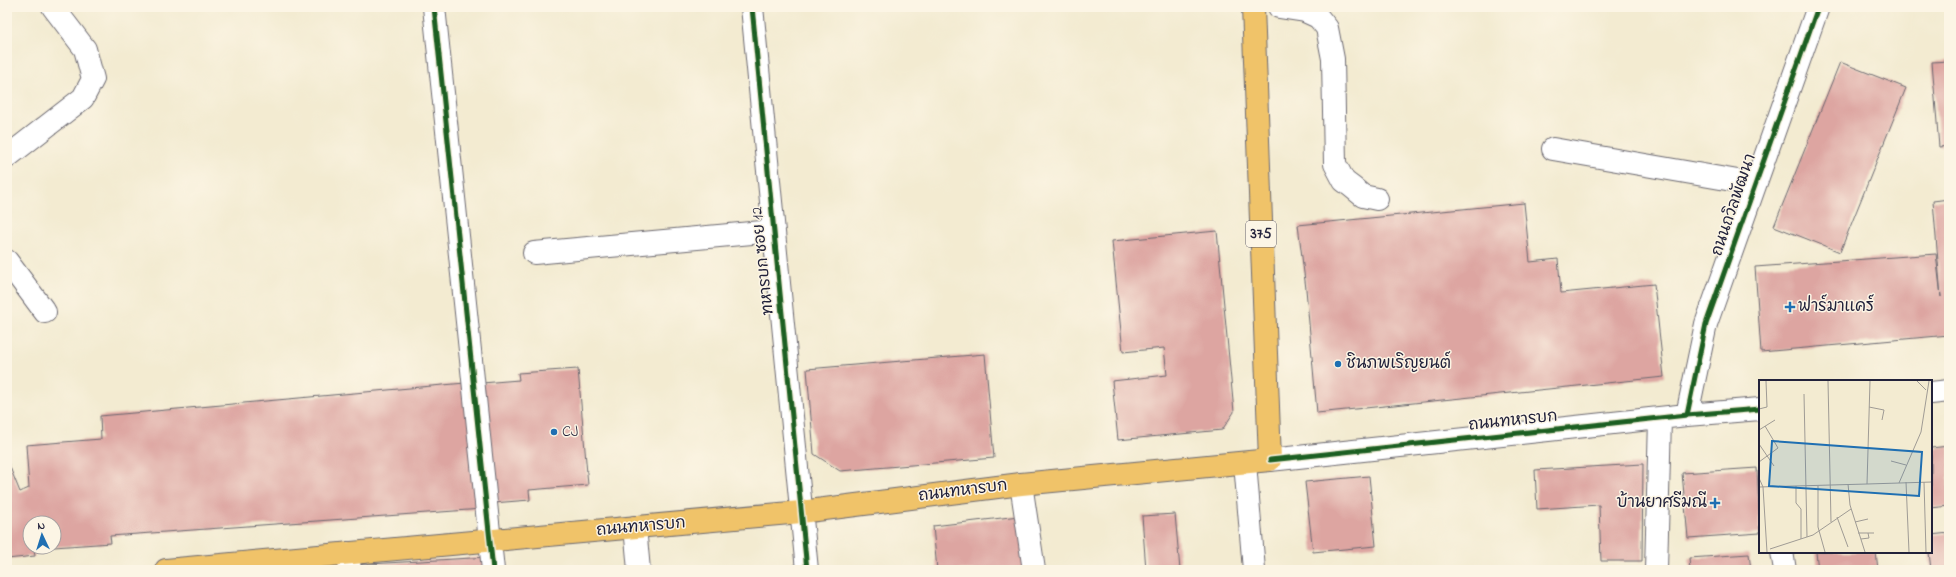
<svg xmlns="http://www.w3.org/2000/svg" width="1956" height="577" font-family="'Indie Flower','Playpen Sans Thai',sans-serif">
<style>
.building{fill:#dda5a1}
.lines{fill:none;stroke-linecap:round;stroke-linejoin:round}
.minor-casing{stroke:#6b6870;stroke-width:24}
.major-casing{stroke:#6b6870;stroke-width:24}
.minor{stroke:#fff;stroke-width:22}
.major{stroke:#f0c369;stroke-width:22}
.cycleway-casing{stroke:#fcf5e5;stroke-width:8}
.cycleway{stroke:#1b5e20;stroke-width:5}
.poi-dot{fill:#1f6fb2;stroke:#fcf5e5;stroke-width:1.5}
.labels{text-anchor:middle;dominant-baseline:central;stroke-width:3;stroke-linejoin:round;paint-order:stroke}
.shield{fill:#fcf5e5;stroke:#63616e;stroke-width:1}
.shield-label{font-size:15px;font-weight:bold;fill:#22223b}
.street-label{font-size:16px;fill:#22223b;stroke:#fcf5e5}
.poi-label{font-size:16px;fill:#22223b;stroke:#fcf5e5;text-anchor:start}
.inset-road{fill:none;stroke:#9f9b95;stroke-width:1}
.view{fill:#1f6fb2;fill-opacity:0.15;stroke:#1f6fb2;stroke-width:2}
.inset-edge{fill:none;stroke:#22223b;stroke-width:2}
</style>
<rect width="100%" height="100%" fill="#fcf5e5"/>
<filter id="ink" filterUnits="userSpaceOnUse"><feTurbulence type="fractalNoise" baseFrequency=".025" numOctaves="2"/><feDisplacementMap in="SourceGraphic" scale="8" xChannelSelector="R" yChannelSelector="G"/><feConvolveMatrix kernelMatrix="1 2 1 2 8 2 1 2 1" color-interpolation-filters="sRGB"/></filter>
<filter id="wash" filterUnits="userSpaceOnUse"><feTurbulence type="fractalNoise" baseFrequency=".012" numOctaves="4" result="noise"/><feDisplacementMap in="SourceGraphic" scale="16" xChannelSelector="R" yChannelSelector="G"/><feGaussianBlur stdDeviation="0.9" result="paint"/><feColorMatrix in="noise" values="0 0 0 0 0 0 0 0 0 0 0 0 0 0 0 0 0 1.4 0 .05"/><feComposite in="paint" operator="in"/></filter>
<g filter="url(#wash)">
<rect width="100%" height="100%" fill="#f3ebd1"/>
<g id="blocks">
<path class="building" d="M1949,61V146L1939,147L1932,62Z
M1840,62L1906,88L1840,252L1774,226Z
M1949,199V335L1761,352L1755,267L1936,254L1941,297L1933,201Z
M1524,203L1530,262L1558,259L1561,293L1654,284L1664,377L1317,413L1306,289L1298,225Z
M1217,231L1234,412L1222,430L1118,440L1112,381L1167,375L1164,348L1123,352L1112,241Z
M985,354L994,458L840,471L814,454L807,369Z
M578,369L588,485L529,490L530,500L493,503L482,383L519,380L518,373Z
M465,383L482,509L110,536L111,543L54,547V523H30V547L43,548L34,549L35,556L7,559V460L20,492L29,488L26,445L101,439L100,416Z
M1949,446V506L1931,508V448Z
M1643,464L1642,561H1601L1599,505L1537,509L1535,470Z
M1757,468L1760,533L1688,538L1682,473Z
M1369,476L1376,546L1313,552L1305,482Z
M1175,514L1180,570H1146L1142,516Z
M1019,516L1026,570H937L933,526Z
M1949,533V570H1931L1929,552H1931V535Z
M1816,552H1876L1878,570H1818Z
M1749,554L1751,570H1690L1689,558Z
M488,557L489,570H353V565Z
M337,566V570H307V569Z"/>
</g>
</g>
<g filter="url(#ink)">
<use href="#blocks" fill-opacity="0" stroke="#6b6870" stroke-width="1"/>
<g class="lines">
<defs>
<path id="minor" d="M434,7L493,570
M752,7L807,570
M1279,7L1305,11L1318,17L1327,28L1333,59L1335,164L1344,181L1352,187L1363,196L1377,199
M1553,149L1755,184
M7,157L83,98L93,79L85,49L53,7
M534,253L773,231
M7,261L45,312
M1931,393L1949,391
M1687,415L1706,324L1818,7
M1270,460L1687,415L1760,409
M1245,463L1254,570
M1021,484L1034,570
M635,527L639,570
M1782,552L1785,570
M348,553L350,570
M1656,570L1660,419"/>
<path id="major" d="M166,570L801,512L1021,484L1270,460L1253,7"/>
</defs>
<use href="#minor" class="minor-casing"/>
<use href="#major" class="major-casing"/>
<use href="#minor" class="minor"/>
<use href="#major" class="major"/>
<defs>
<path id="cycleway" d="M434,7L493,570
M752,7L807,570
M1687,415L1706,324L1818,7
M1270,460L1687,415L1760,409"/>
</defs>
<use href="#cycleway" class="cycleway-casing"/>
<use href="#cycleway" class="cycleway"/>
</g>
</g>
<g class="poi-dot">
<path d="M1788 301h4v4h4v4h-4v4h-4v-4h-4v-4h4z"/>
<circle cx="1338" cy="364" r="4"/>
<circle cx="554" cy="432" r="4"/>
<path d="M1713 497h4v4h4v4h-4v4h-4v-4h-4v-4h4z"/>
</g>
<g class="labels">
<rect class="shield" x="1246" y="221" width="30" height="26" rx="3"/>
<g class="shield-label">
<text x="1261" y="234">375</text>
</g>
<g class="street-label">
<text transform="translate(1734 205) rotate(-71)">ถนนถวิลพัฒนา</text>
<text transform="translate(763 261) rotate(-96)">ทหารบก ซอย 12</text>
<text transform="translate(1513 421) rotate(-6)">ถนนทหารบก</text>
<text transform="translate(963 491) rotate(-7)">ถนนทหารบก</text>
<text transform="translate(641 527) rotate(-5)">ถนนทหารบก</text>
</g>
<g class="poi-label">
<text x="1798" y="307">ฟาร์มาแคร์</text>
<text x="1346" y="364">ชินภพเริญยนต์</text>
<text x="562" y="432">CJ</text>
<text x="1707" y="503" text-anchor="end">บ้านยาศรีมณี</text>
</g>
</g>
<g transform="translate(1759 380)">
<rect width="173" height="173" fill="#f3ebd1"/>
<path class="inset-road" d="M69,1L72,142M158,1L167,10M45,14L48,157M110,27L125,30L123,40M0,29L8,27L7,1M0,50L16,40M0,64L15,86M132,81L147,85M0,82L19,68L6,46M0,98L4,107L8,172M147,102L150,172M165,102L167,172M140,103L162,52L170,1M89,104L91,125L106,172M108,104L173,102M37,106V123L42,129V159M59,106V147L66,172M0,107L108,104L111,1M78,137L89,167M96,142L109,139M99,153H115M102,159L110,158L109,153M11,169L54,155L92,129"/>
<path class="view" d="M13,61L163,72L160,116L10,106Z"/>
<rect width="173" height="173" class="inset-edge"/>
</g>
<rect width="1956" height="577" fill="none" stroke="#fcf5e5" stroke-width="24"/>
<g transform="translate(42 535) rotate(356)"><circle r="19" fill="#fcf5e5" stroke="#a5a1a1"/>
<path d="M0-3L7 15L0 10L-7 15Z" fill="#1f6fb2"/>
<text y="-6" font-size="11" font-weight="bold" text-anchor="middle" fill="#22223b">N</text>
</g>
</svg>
